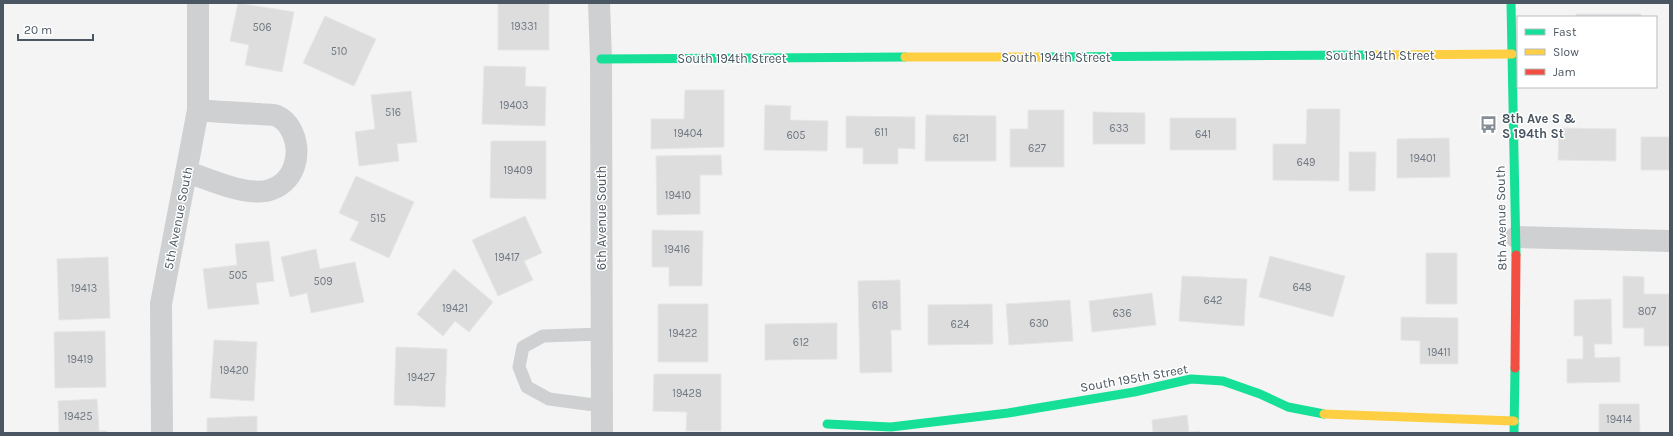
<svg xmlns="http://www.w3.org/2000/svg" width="1673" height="436" font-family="Karla,sans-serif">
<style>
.building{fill:#ddddde;stroke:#e5e6e7}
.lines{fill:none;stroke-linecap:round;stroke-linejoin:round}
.lane{stroke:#ced0d2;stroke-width:13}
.street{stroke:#ced0d2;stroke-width:22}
.fast{stroke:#16e098;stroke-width:9}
.slow{stroke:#ffcf43;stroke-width:9}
.jam{stroke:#f24e42;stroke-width:9}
.labels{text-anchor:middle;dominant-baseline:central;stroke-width:3;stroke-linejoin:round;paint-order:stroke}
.number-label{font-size:11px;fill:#707881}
.street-label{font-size:13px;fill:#4a5661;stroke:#fff}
.poi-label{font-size:13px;font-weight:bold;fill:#4a5661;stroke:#fff;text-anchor:start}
</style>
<rect width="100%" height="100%" fill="#f4f4f4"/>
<path class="building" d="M238,3L294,12L282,72L245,65L249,45L230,41Z
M498,3H549V50H498Z
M1576,14H1641V17H1576Z
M325,16L376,39L354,86L303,63Z
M484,66L526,67L525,86L546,87L545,126L482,124Z
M685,90H724V147L651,149V119H684Z
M411,91L417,142L397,144L399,161L359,166L355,132L375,129L371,95Z
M765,105L791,106L790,120L828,121L827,151L764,150Z
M1307,109H1340L1339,181L1273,180V144H1306Z
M1028,110H1064V167H1010V129H1028Z
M1093,112L1145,113V144H1093Z
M926,115L996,116V161H925Z
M846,116L915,117V149L898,148V164H863V148H846Z
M1170,118H1236V150H1170Z
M1559,128L1616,129V161L1558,160Z
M1641,137H1670V170H1641Z
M1449,138L1450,177L1397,178V139Z
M491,141H546V199L490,198Z
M1349,152H1376L1375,191H1349Z
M721,155L722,175H700V214L657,215L656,156Z
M356,176L414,202L389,258L350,240L359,222L339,213Z
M525,216L542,253L524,261L533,280L498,296L472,240Z
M652,230L703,231L702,286H669V267H652Z
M269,241L274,281L256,283L259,304L208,309L203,269L237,265L235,244Z
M316,249L320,269L355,262L364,302L311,313L307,293L290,297L281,257Z
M1426,253H1457V304H1426Z
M1270,256L1345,276L1333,317L1259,297Z
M108,257L110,318L59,320L57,259Z
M454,269L493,302L469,332L455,321L443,336L417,314Z
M1182,276L1247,279L1244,326L1179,321Z
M1623,276L1644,277V294H1670V346H1644V328H1623Z
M900,280L901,330H891L892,372L860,373L858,281Z
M1152,293L1156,325L1092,332L1089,301Z
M1611,299L1612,344H1594L1595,358L1620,357V382L1567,383V359H1583V336H1574V300Z
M1070,300L1073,341L1009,345L1006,304Z
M658,304H708V362H658Z
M992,304L993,344L928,345V305Z
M1401,317L1458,318V364H1420V341L1401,340Z
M837,323V359L765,360V324Z
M105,331L106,387L55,388L54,332Z
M214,340L257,342L254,401L210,398Z
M396,347L447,349L445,407L394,405Z
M654,374H721V431H686L687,412L653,411Z
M97,399L99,431H107V433H59L58,401Z
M1599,404H1639L1640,433H1599Z
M1187,415L1189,432L1200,431V433H1153L1152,420Z
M257,416V433H207V418Z"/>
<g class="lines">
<path class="lane" d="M602,334L543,336L523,347L519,367L527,387L549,399L602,406"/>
<path class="street" d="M599,3L601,59L602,433
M187,172C209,179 242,195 266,191C295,185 304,152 290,128C288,124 282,118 277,116C273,114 264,115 259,114C239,113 219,112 198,110
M1516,237L1670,241
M162,433L161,304L198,110V3"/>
<path class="fast" d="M1511,3L1516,255
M1040,57L1374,55
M601,59L905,57
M827,424L891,427L1008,413L1134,392L1191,379L1223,381L1260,394L1288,407L1324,414
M1514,433L1515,368"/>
<path class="slow" d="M1374,55L1512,54
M905,57H1040
M1324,414L1514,421"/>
<path class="jam" d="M1515,368L1516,255"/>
</g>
<defs>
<symbol id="bus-bare" viewBox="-9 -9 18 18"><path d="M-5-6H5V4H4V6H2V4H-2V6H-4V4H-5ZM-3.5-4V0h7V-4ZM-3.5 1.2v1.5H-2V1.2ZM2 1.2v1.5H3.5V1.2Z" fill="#868d94" stroke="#fff" stroke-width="2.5" paint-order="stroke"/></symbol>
</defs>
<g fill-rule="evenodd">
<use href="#bus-bare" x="1476" y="112" width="25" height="25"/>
</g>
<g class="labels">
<g class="number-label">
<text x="524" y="26">19331</text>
<text x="262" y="27">506</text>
<text x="339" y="51">510</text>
<text x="514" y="105">19403</text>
<text x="393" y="112">516</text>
<text x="1119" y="128">633</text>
<text x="881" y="132">611</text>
<text x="688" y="133">19404</text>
<text x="1203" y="134">641</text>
<text x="796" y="135">605</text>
<text x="961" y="138">621</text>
<text x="1037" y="148">627</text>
<text x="1423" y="158">19401</text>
<text x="1306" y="162">649</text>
<text x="518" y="170">19409</text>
<text x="678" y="195">19410</text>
<text x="378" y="218">515</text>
<text x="677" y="249">19416</text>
<text x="507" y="257">19417</text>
<text x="238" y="275">505</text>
<text x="323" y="281">509</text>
<text x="1302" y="287">648</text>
<text x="84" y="288">19413</text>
<text x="1213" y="300">642</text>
<text x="880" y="305">618</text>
<text x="455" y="308">19421</text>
<text x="1647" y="311">807</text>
<text x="1122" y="313">636</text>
<text x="1039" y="323">630</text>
<text x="960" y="324">624</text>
<text x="683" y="333">19422</text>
<text x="801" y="342">612</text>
<text x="1439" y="352">19411</text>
<text x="80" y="359">19419</text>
<text x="234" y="370">19420</text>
<text x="421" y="377">19427</text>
<text x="687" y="393">19428</text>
<text x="78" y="416">19425</text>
<text x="1619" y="419">19414</text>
</g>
<g class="street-label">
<text x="1380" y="55">South 194th Street</text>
<text x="1056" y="57">South 194th Street</text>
<text x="732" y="58">South 194th Street</text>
<text transform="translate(178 218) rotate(-79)">5th Avenue South</text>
<text transform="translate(601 218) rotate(-90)">6th Avenue South</text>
<text transform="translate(1501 218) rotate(-91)">8th Avenue South</text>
<text transform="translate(1134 378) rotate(-10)">South 195th Street</text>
</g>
<g class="poi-label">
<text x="1502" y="118">8th Ave S &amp;<tspan x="1502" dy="15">S 194th St</tspan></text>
</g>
</g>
<rect width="1673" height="436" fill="none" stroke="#4a5661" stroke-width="8"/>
<rect x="1517" y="16" width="140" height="72" fill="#ffffff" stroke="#b7bbc0"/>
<rect x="1525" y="29" width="20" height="6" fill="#16e098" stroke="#b7bbc0"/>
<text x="1553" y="36" font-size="12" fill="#4a5661">Fast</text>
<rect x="1525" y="49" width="20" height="6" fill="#ffcf43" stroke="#b7bbc0"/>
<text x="1553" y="56" font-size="12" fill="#4a5661">Slow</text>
<rect x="1525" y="69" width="20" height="6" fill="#f24e42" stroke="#b7bbc0"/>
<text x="1553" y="76" font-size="12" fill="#4a5661">Jam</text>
<path d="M18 34v6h75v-6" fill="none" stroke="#4a5661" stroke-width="2"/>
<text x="24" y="34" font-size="12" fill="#4a5661" stroke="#ffffff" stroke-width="3" paint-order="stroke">20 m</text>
</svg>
